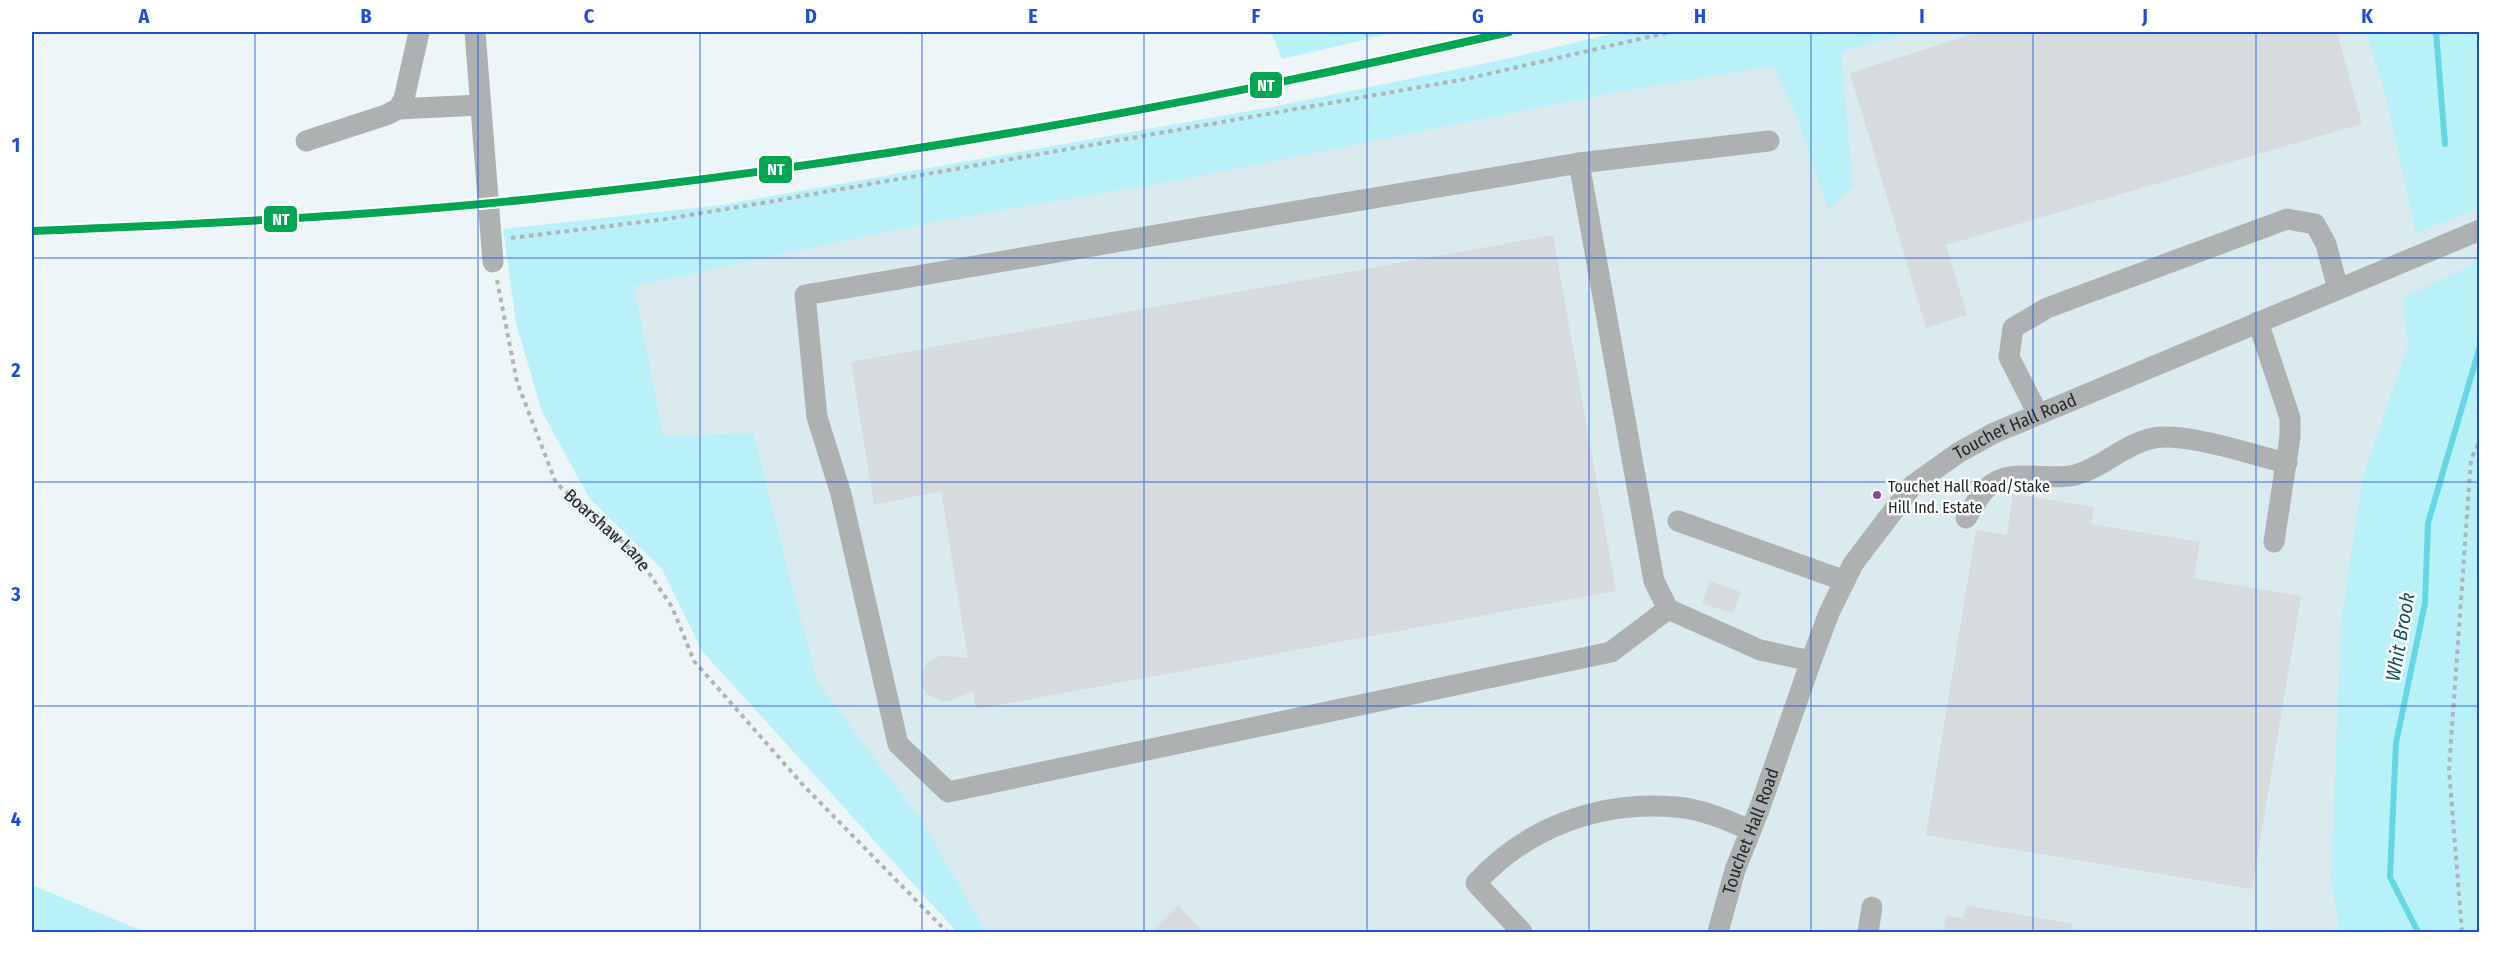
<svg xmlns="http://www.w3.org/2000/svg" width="2511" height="964" font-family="'Fira Sans Condensed',sans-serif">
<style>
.built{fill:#d9ebee}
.green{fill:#b8f1fa}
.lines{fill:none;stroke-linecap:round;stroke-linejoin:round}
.stream{stroke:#66d6e6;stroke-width:6}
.building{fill:#d6dcde}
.path{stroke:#b0b4b5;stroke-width:4;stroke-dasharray:4.5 4.5;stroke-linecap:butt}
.minor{stroke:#aeb1b1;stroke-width:21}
.rail-1-casing{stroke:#fff;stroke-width:12}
.rail-1{stroke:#00a651;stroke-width:8}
.grid{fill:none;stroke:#1d4ed8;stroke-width:1.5;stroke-opacity:0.55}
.bus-dot{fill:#8e44ad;stroke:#fff;stroke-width:2}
.labels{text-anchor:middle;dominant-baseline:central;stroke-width:5;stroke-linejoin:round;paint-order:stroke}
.bus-label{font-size:16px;fill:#252b2c;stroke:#fff;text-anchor:start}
.street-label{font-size:18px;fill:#252b2c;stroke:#fff}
.water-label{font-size:20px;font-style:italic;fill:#125059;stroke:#fff}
.line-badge{stroke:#fff;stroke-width:2}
.badge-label{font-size:16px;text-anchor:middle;font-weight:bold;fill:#fff}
.neatline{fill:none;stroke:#1d4ed8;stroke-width:2}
.grid-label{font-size:20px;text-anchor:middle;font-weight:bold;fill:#1d4ed8}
</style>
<rect width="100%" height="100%" fill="#ecf5f7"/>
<path class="built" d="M1766,32H2479V932H977L650,444L621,233Z"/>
<path class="green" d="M1271,32H1397L1282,59Z
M1619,32H1910L1841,52L1853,186L1828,210L1795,112L1773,66L1612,93L1179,180L932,222L634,286L663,436L753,433L817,682L922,821L986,932H957L702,651L662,569L590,499L542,412L516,323L503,229L722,205L1272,107L1511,58Z
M2366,32H2479V208L2416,233L2385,93Z
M2479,261V932H2340L2331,879L2341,625L2362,480L2408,345L2403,298Z
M32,885L145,932H32Z"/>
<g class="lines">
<path class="stream" d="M2436,32L2445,144
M2418,932L2390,877L2396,743L2425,603L2428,523L2480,346"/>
</g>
<path class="building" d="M1979,32H2337L2362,124L1946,245L1967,315L1926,328L1850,73Z
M1553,235L1616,591L976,709L973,691L948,701H940L926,693L922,687L921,673L929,661L942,655L968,658L941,491L874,505L851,362Z
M2013,494L2094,507L2091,524L2200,542L2194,578L2301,596L2252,889L1926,835L1976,530L2007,535Z
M1710,581L1741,592L1733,614L1702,603Z
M1178,905L1204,933H1150Z
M1966,905L2072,924V933H1943L1946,915L1963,918Z"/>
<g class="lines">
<g class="path">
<path d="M511,238L666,219L768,202L1466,79L1670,32"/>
<path id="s1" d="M497,280L517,382L556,483L636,554L672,607L694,661L804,786L947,932"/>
<path d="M2462,932L2449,769L2471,459L2480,440"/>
</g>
<g class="minor">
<path d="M475,32L493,262"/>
<path d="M398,109L480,105"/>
<path d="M306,141L386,115L398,109L404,99L419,32"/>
<path d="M1579,163L1654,581L1668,609L1760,650L1811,661"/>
<path d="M2258,322L2290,418V437L2274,542"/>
<path d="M2038,414L2009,357L2013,328L2047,308L2287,219L2315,224L2326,244L2338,289"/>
<path d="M1966,518C1973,508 1978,496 1987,488C2011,466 2046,482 2075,475C2102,468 2122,446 2149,439C2181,430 2252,455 2287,463"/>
<path d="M1678,521L1845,581"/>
<path d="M1668,609L1611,652L948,792L898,744L841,494L817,417L805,295L1579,163L1769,141"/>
<path d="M1522,932L1476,883C1527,827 1601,800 1676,807C1702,809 1727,820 1750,830"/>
<path id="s2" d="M1718,932L1735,870L1759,810L1811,661L1829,613L1853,564L1913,485L1958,453L1994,433L2480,230"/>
<path d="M1868,932L1872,907"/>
</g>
<defs>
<path id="rail-1" d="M32,231C202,224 372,216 541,198C867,164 1190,106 1509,32"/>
</defs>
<use href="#rail-1" class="rail-1-casing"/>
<use href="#rail-1" class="rail-1"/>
</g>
<path class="grid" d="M255,32V932M478,32V932M700,32V932M922,32V932M1144,32V932M1367,32V932M1589,32V932M1811,32V932M2033,32V932M2256,32V932M32,258H2480M32,482H2480M32,706H2480"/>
<circle class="bus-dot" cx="1877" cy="495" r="5"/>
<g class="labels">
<g class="bus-label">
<text x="1888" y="486">Touchet Hall Road/Stake<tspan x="1888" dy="21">Hill Ind. Estate</tspan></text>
</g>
<g class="street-label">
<text stroke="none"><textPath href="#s2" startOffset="610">Touchet Hall Road</textPath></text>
<text stroke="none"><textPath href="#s1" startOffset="282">Boarshaw Lane</textPath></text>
<text stroke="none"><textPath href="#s2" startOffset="106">Touchet Hall Road</textPath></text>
</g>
<g class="water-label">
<text transform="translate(2400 637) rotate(-80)">Whit Brook</text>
</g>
</g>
<g class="line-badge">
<rect x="1249" y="71" width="34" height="28" rx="6" fill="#00a651"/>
<rect x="758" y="155" width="35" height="29" rx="6" fill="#00a651"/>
<rect x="263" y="205" width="35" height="28" rx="6" fill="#00a651"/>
</g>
<g class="badge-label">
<text x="1266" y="91">NT</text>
<text x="776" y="175">NT</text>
<text x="281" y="225">NT</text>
</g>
<rect width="2511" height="964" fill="none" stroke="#ffffff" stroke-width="66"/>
<rect x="33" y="33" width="2445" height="898" class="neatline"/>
<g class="grid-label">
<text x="144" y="23">A</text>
<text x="366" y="23">B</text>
<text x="589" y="23">C</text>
<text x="811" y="23">D</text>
<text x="1033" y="23">E</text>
<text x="1256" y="23">F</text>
<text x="1478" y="23">G</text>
<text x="1700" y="23">H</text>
<text x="1922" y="23">I</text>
<text x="2145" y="23">J</text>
<text x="2367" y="23">K</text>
<text x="16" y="152">1</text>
<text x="16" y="377">2</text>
<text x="16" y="601">3</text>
<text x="16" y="826">4</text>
</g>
</svg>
